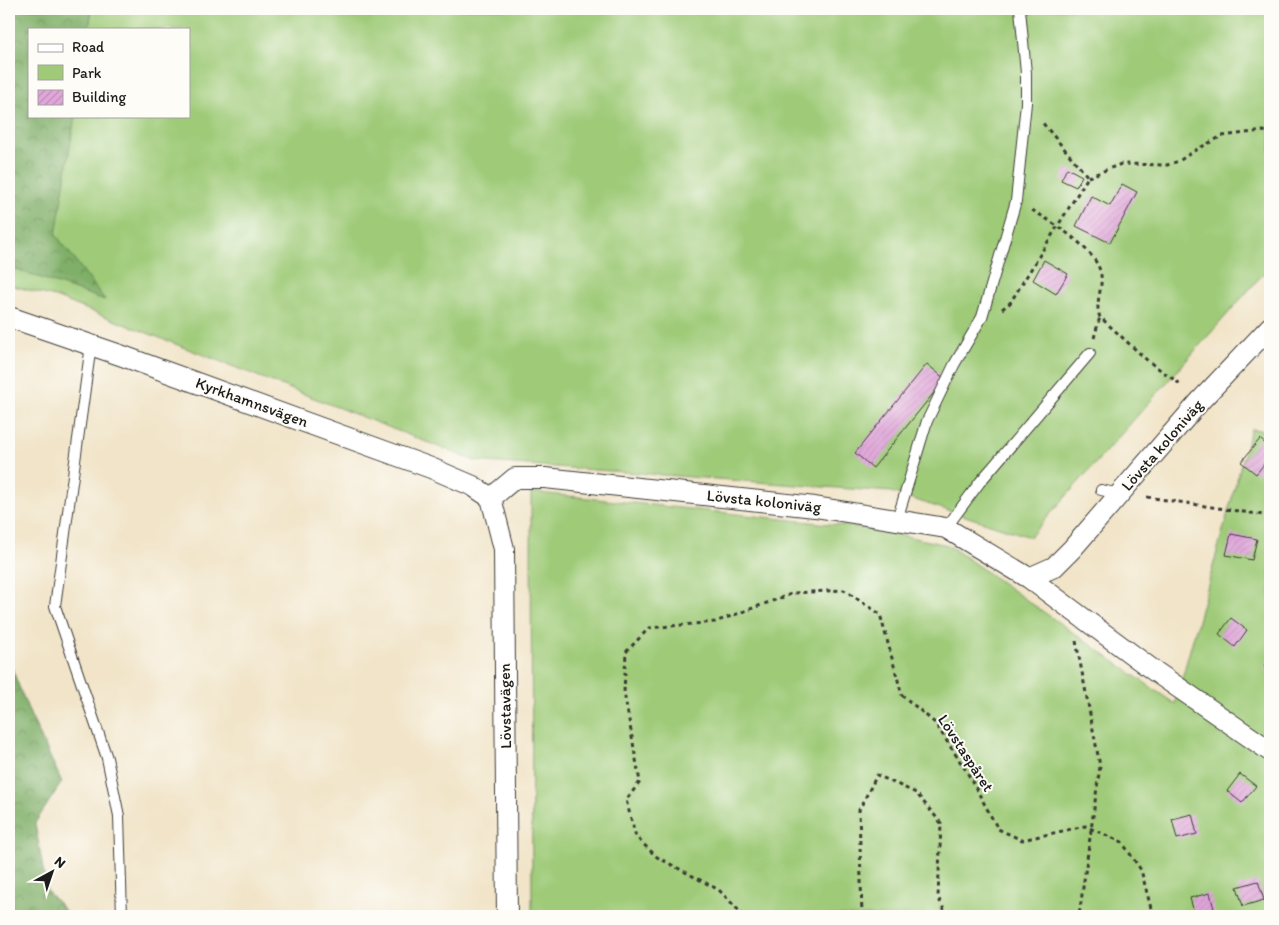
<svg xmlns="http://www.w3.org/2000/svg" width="1279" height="925" font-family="Itim,sans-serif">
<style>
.green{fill:#9fcb78;stroke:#5e744a;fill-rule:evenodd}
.forest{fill:url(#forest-crowns);stroke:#4e6642}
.building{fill:url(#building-hatch)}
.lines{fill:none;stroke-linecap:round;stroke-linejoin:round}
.lane-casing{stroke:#3c3a36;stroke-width:12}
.street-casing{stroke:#3c3a36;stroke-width:22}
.path{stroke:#3c3a36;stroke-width:3;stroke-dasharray:4 4;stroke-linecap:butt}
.lane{stroke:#fff;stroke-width:10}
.street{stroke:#fff;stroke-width:20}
.labels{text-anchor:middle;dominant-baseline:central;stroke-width:4;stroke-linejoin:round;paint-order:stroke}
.street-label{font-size:16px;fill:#1c1c1c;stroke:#fdfcf7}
</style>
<defs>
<pattern id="forest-crowns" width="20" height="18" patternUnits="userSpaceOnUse" patternTransform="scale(1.25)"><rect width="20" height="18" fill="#7faf68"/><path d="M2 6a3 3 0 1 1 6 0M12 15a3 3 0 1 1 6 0" fill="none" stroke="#678e55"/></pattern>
<pattern id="building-hatch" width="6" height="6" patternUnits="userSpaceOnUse" patternTransform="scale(1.25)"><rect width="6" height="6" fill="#e0a6da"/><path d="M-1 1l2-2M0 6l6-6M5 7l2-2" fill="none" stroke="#c08eba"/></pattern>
</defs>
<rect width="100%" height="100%" fill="#fdfcf7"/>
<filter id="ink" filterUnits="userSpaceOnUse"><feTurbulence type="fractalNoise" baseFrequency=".02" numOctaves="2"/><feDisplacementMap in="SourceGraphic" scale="10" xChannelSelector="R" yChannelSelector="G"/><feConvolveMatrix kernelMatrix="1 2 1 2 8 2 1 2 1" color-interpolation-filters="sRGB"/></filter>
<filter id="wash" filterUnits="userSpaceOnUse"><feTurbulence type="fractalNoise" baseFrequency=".0096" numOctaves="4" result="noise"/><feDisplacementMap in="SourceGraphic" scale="20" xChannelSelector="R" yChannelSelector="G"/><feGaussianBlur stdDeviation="1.12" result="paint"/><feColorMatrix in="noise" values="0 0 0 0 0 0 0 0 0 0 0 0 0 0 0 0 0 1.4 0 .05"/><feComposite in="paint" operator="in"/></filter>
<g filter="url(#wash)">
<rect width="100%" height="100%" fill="#f1e4c8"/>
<path class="green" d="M9,9H1270V266L1030,537L891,492L475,461L55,297L9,285ZM29,29H189V116H29Z
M1251,429L1270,431V916H620L612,912L604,916H532L531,492L866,528L948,545L1175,704Z"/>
<path class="forest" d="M9,9H92L89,29H29V116H75L56,235L105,300L9,267Z
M9,661L30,714L62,782L35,823L47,891L70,916H9Z"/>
<g id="blocks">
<path class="building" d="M1067,168L1082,176L1076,187L1061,180Z
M1122,184L1137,192L1110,243L1076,226L1091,196L1110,206Z
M1044,260L1068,274L1056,294L1033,280Z
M927,364L945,379L873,468L855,453Z
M1260,439L1270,448V457L1256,474L1241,462Z
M1231,534L1257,539L1252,560L1226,555Z
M1231,618L1247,630L1235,647L1219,634Z
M1270,658V672L1264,667Z
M1240,774L1256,786L1242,803L1227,791Z
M1192,814L1197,834L1177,839L1172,819Z
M1258,881L1264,900L1243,906L1237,887Z
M1210,893L1215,913L1195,916L1190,898Z"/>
</g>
</g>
<g filter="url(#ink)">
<use href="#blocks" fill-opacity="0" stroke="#3c3a36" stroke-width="1"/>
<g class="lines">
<defs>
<path id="lane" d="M91,345L55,606L107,758L119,816L122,916
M1101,490L1120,494
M897,520L927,421L954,365L982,317L1016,201L1026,103V73L1020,9
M946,528L980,482L1090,353"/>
<path id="street" d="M9,317L120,355L431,468L473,486L491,498
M491,498L515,478H545L815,507L946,528L1029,578L1153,670L1270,751
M491,498L504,549L507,916
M1029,578L1054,567L1072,549L1201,400L1270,327"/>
</defs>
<use href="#lane" class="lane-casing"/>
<use href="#street" class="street-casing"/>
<path class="path" d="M1088,177L1121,164L1167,165L1179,161L1194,151L1222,136L1263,131L1270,132
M1032,210C1052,222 1098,250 1101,275C1103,289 1094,304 1100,317L1148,361L1183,386
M1002,309L1010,303L1088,177L1041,121
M1094,338L1100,317
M1147,497L1270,516
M1076,641L1100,766L1079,916
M744,916L719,890L657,857L636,837L626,800L640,782L624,692L626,652L649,628L715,622L794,593L844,590L880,614L902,695L935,723L967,772L998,829L1022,840L1085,826L1122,842L1141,870L1153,916
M862,916L859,810L877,775L916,793L941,823L938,897L947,916"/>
<use href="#lane" class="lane"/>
<use href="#street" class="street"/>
</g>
</g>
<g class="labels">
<g class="street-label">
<text transform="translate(252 402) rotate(20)">Kyrkhamnsvägen</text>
<text transform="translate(1162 445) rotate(-49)">Lövsta koloniväg</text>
<text transform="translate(764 501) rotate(6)">Lövsta koloniväg</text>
<text transform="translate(505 706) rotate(-91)">Lövstavägen</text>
<text transform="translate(966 753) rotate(57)">Lövstaspåret</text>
</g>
</g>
<rect width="1279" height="925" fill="none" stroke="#fdfcf7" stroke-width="30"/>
<rect x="28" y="28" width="162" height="90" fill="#fdfcf7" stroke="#a3a29f"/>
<rect x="38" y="44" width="25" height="8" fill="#ffffff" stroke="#a3a29f"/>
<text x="72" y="52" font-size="15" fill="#1c1c1c">Road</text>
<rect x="38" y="65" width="25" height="15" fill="#9fcb78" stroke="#a3a29f"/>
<text x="72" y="78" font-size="15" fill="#1c1c1c">Park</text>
<rect x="38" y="90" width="25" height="15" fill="url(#building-hatch)" stroke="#a3a29f"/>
<text x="72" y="102" font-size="15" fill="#1c1c1c">Building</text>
<g transform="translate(52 872) rotate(40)" stroke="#fdfcf7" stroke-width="4" paint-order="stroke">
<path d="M0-4L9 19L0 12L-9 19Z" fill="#1c1c1c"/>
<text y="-8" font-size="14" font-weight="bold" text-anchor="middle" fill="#1c1c1c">N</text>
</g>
</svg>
